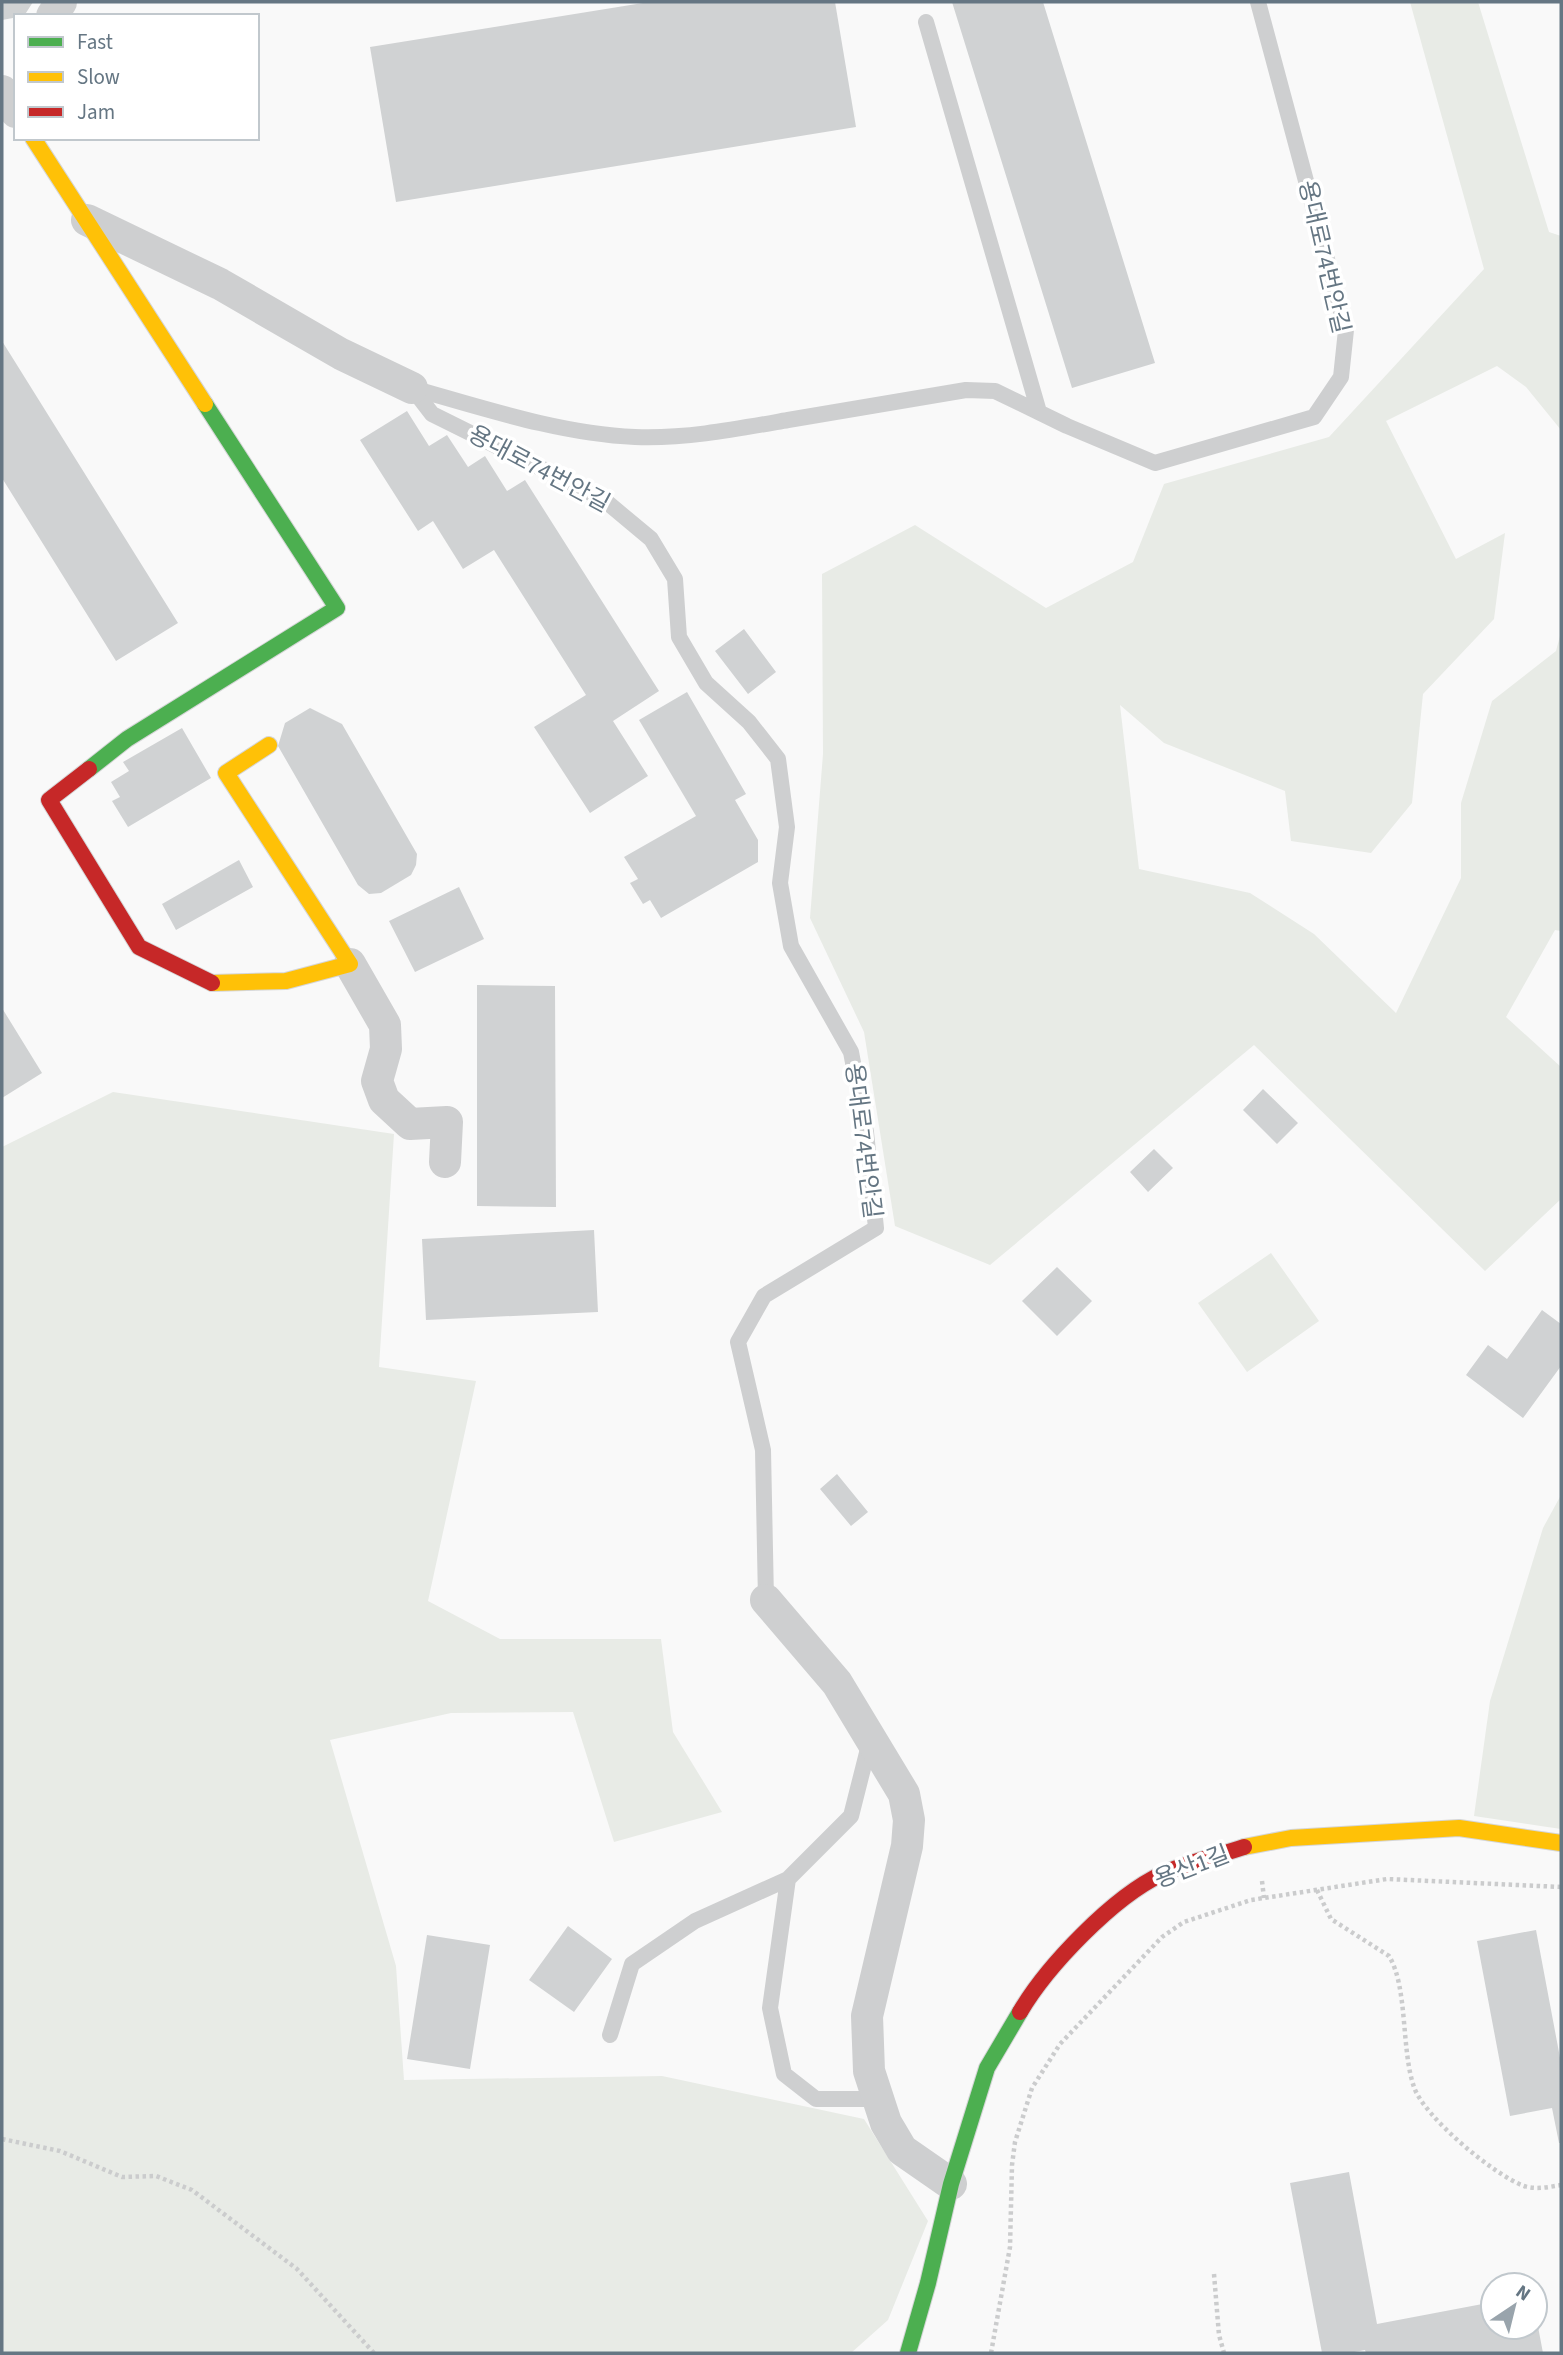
<svg xmlns="http://www.w3.org/2000/svg" width="1563" height="2355" font-family="'Source Sans 3','Noto Sans KR',sans-serif">
<style>
.green{fill:#e8ebe6}
.building{fill:#d0d2d3}
.lines{fill:none;stroke-linecap:round;stroke-linejoin:round}
.fast-casing{stroke:#d5d6d7;stroke-width:18}
.slow-casing{stroke:#d5d6d7;stroke-width:18}
.jam-casing{stroke:#d5d6d7;stroke-width:18}
.path{stroke:#cbcccd;stroke-width:4.5;stroke-dasharray:3.5 3.5;stroke-linecap:butt}
.lane{stroke:#cecfd0;stroke-width:16}
.street{stroke:#cecfd0;stroke-width:32}
.fast{stroke:#4caf50;stroke-width:16}
.slow{stroke:#ffc107;stroke-width:16}
.jam{stroke:#c62828;stroke-width:16}
.labels{text-anchor:middle;dominant-baseline:central;stroke-width:7;stroke-linejoin:round;paint-order:stroke}
.street-label{font-size:24px;fill:#657683;stroke:#fff}
</style>
<rect width="100%" height="100%" fill="#f9f9f9"/>
<path class="green" d="M1410,2H1478L1549,232L1561,236V430L1526,387L1497,366L1386,421L1456,559L1505,533L1494,619L1423,694L1412,803L1371,853L1291,841L1285,791L1164,743L1120,705L1139,869L1250,893L1314,934L1396,1013L1461,878V803L1492,701L1556,651L1561,632V931L1555,930L1506,1017L1561,1067V1199L1485,1271L1254,1045L990,1265L895,1226L864,1032L810,918L823,754L822,574L915,525L1046,608L1133,562L1164,484L1329,437L1484,269Z
M113,1092L394,1134L379,1367L476,1381L428,1601L500,1639H661L673,1732L722,1812L614,1842L573,1712L451,1713L330,1740L396,1966L404,2080L662,2076L864,2119L928,2221L888,2320L851,2353H2V1147Z
M1271,1253L1319,1321L1247,1372L1198,1303Z
M1561,1495V1829L1474,1816L1490,1701L1543,1528Z"/>
<path class="building" d="M2,2H33L24,16L2,20Z
M649,2H835L856,127L396,202L370,47Z
M952,2H1043L1155,363L1072,388Z
M2,341L178,623L116,661L2,478Z
M407,411L429,446L447,435L468,467L485,456L507,491L525,480L659,691L613,721L648,776L590,813L534,727L586,695L494,550L463,569L433,521L418,531L360,440Z
M744,629L776,672L748,694L715,651Z
M687,692L746,794L735,800L758,840V862L661,918L650,900L643,904L630,883L638,879L624,857L696,816L639,720Z
M310,708L342,724L417,854L416,865L411,875L381,893L369,894L358,885L278,746L285,723Z
M182,728L211,778L128,827L112,801L120,797L111,782L129,771L123,762Z
M239,860L253,887L176,930L162,904Z
M459,887L484,939L415,972L389,921Z
M477,985L555,986L556,1207L477,1206Z
M2,1008L42,1073L2,1098Z
M1263,1089L1298,1123L1277,1144L1243,1110Z
M1154,1149L1173,1168L1148,1192L1130,1172Z
M594,1230L598,1312L426,1320L422,1239Z
M1057,1267L1092,1301L1057,1336L1022,1301Z
M1542,1310L1561,1324V1366L1523,1418L1466,1375L1488,1345L1507,1359Z
M837,1474L868,1512L851,1526L820,1489Z
M568,1926L612,1959L574,2012L529,1980Z
M1536,1930L1561,2063V2143H1559L1552,2108L1510,2116L1477,1941Z
M427,1935L490,1945L470,2069L407,2059Z
M1349,2172L1377,2324L1493,2302V2327H1535L1536,2316L1543,2353H1366L1365,2350L1349,2353H1322L1290,2183Z"/>
<g class="lines">
<defs>
<path id="fast" d="M89,769L127,739L337,608L205,404
M908,2353L928,2283L951,2184L987,2068L1020,2012"/>
<path id="slow" d="M33,138L205,404
M212,983L286,981L350,964L226,773L269,745
M1244,1847L1291,1838L1459,1828L1561,1843"/>
<path id="jam" d="M89,769L49,800L139,947L212,983
M1020,2012C1047,1966 1113,1897 1162,1874C1187,1862 1218,1856 1244,1847"/>
</defs>
<use href="#fast" class="fast-casing"/>
<use href="#slow" class="slow-casing"/>
<use href="#jam" class="jam-casing"/>
<path class="path" d="M1262,1881L1264,1898
M1317,1890L1331,1919L1389,1956C1408,1987 1401,2050 1414,2087C1424,2117 1494,2175 1524,2186C1536,2190 1549,2187 1561,2185
M2,2139L60,2151L122,2177L156,2176L192,2190L297,2269L374,2353
M1214,2274L1219,2335L1224,2353
M991,2353L1010,2247L1012,2165L1015,2142L1032,2088L1060,2044L1162,1937L1184,1922L1251,1900L1387,1879L1561,1887"/>
<path class="lane" d="M926,22L1039,412
M412,388L432,414L603,499L651,539L675,579L679,637L706,683L749,722L778,759L787,827L780,883L791,946L851,1052L866,1132L876,1228L764,1296L738,1342L763,1450L766,1600
M412,388C483,408 561,434 635,437C686,439 737,429 788,420C847,410 906,400 966,390L995,391L1067,426L1155,463L1314,417L1341,377L1346,330L1258,2
M788,1879L770,2008L784,2074L816,2099H879
M610,2035L632,1964L695,1921L788,1879L851,1816L870,1741"/>
<path class="street" d="M52,16L61,2
M2,91L16,112
M87,220L220,284L341,354L412,388
M350,964L385,1025L386,1049L377,1081L384,1100L410,1124L447,1122L445,1162
M766,1600L837,1683L904,1794L909,1820L907,1846L867,2016L869,2071L886,2123L902,2150L951,2184"/>
<use href="#fast" class="fast"/>
<use href="#slow" class="slow"/>
<use href="#jam" class="jam"/>
</g>
<g class="labels">
<g class="street-label">
<text transform="translate(1324 257) rotate(77)">용대로74번안길</text>
<text transform="translate(539 469) rotate(28)">용대로74번안길</text>
<text transform="translate(863 1141) rotate(83)">용대로74번안길</text>
<text transform="translate(1192 1867) rotate(-21)">용산1길</text>
</g>
</g>
<rect width="1563" height="2355" fill="none" stroke="#657683" stroke-width="7"/>
<rect x="14" y="14" width="245" height="126" fill="#ffffff" stroke="#c1c8cd" stroke-width="2"/>
<rect x="28" y="37" width="35" height="10" fill="#4caf50" stroke="#c1c8cd" stroke-width="2"/>
<text x="77" y="49" font-size="21" fill="#657683">Fast</text>
<rect x="28" y="72" width="35" height="10" fill="#ffc107" stroke="#c1c8cd" stroke-width="2"/>
<text x="77" y="84" font-size="21" fill="#657683">Slow</text>
<rect x="28" y="107" width="35" height="10" fill="#c62828" stroke="#c1c8cd" stroke-width="2"/>
<text x="77" y="119" font-size="21" fill="#657683">Jam</text>
<g transform="translate(1514 2306) rotate(35)"><circle r="33" fill="#ffffff" stroke="#c1c8cd" stroke-width="2"/>
<path d="M0-5L12 26L0 18L-12 26Z" fill="#99a4ac"/>
<text y="-10" font-size="19" font-weight="bold" text-anchor="middle" fill="#657683">N</text>
</g>
</svg>
